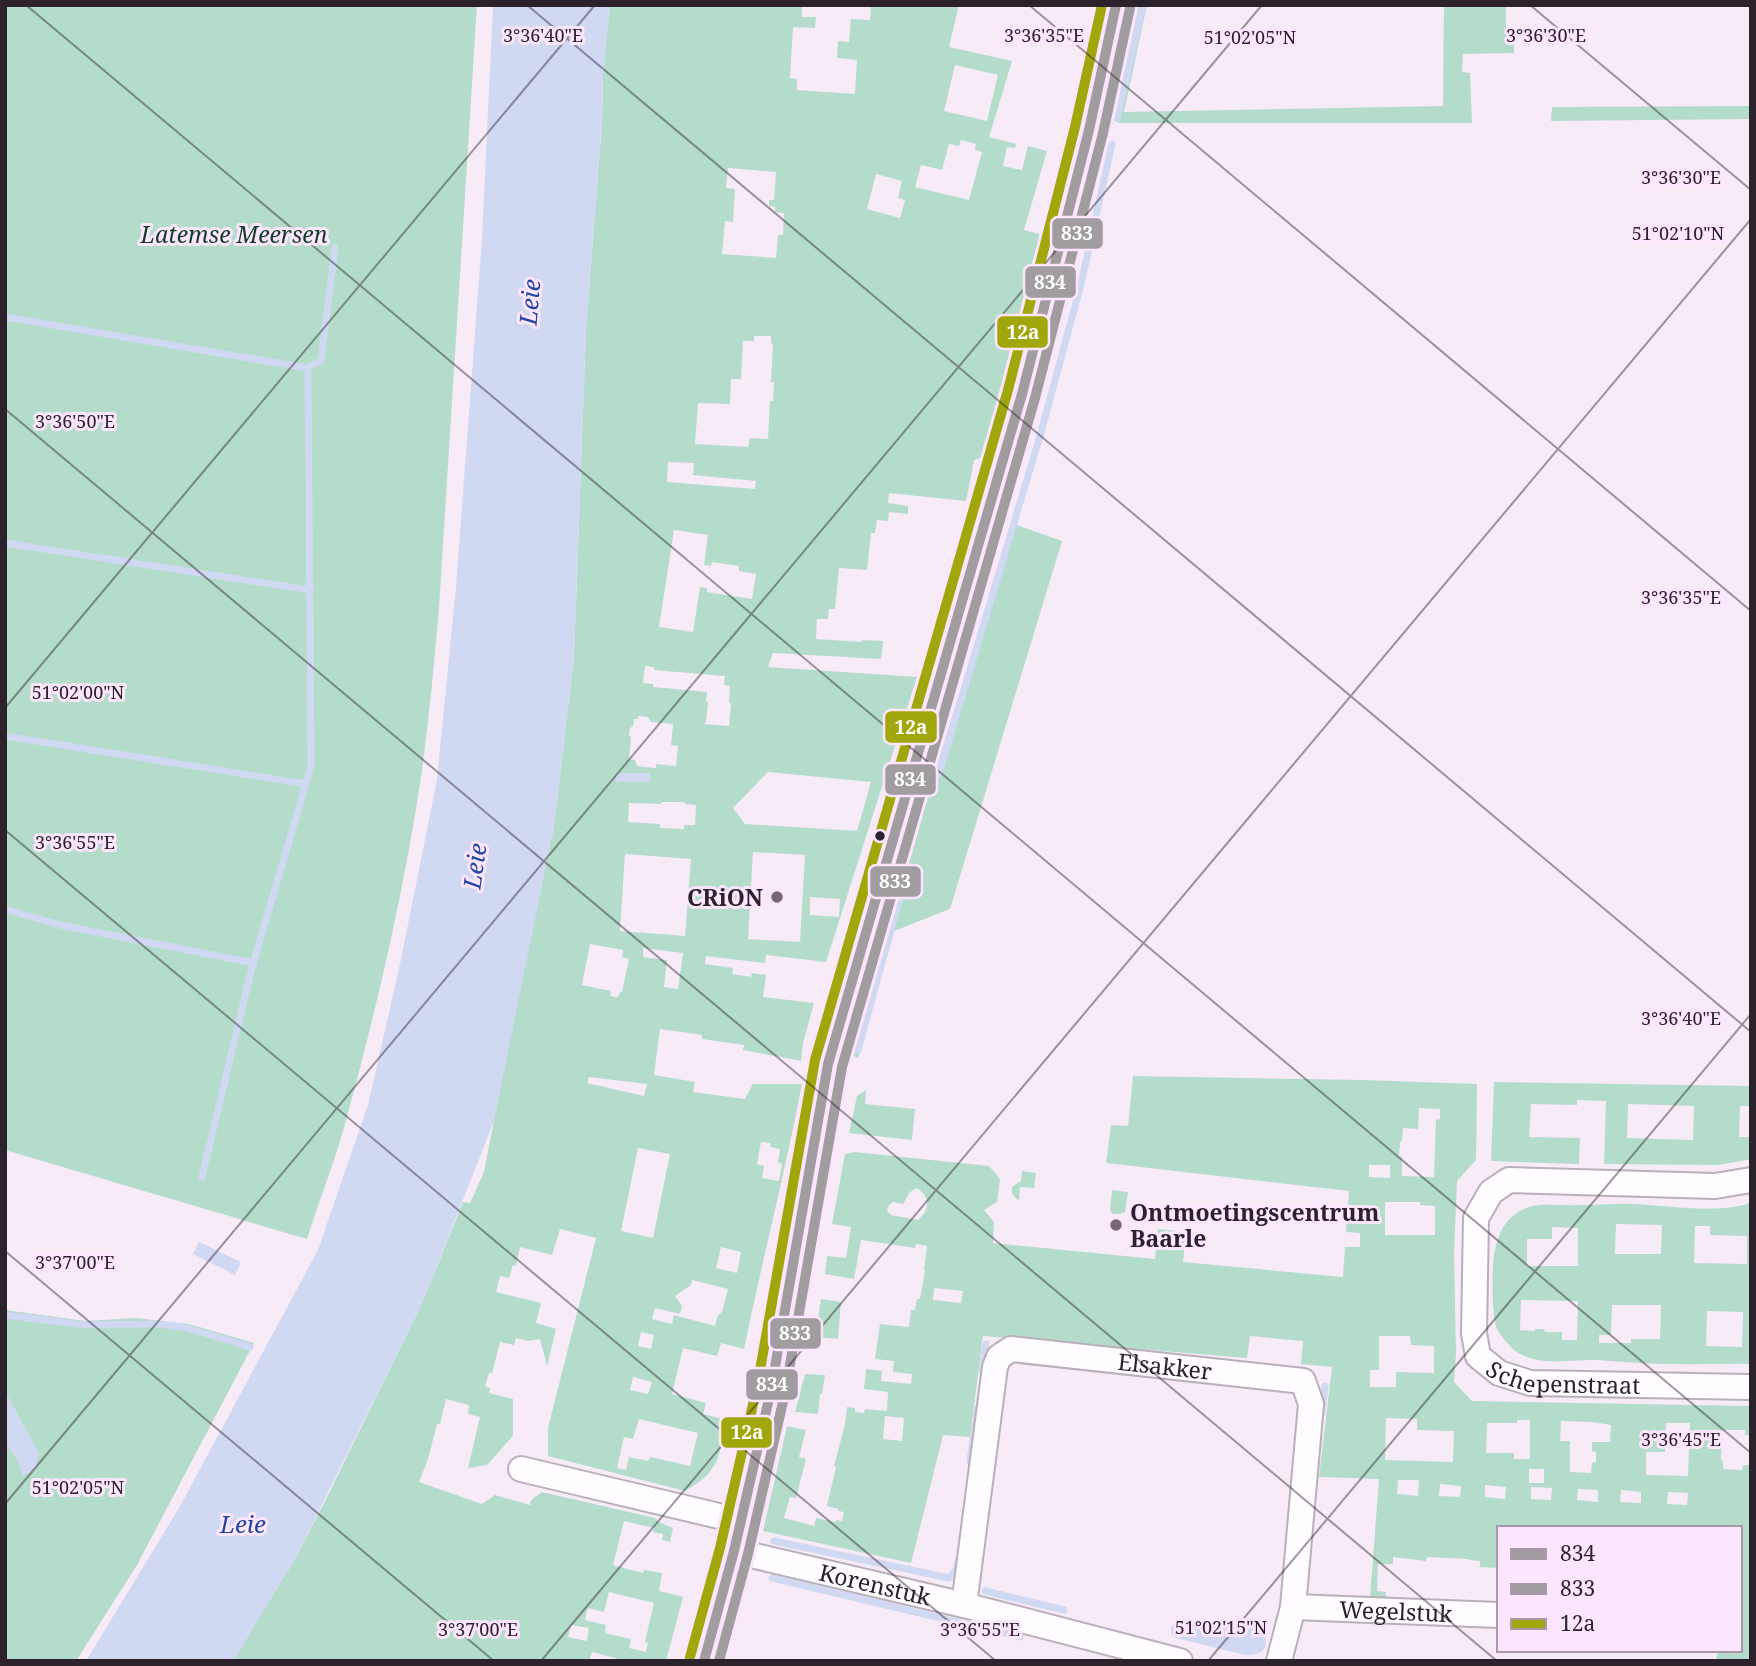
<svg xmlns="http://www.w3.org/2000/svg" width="1756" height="1666" font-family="'Noto Serif',serif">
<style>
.green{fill:#b4dcca;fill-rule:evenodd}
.water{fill:#d0d8f2}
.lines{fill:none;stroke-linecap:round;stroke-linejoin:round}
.stream{stroke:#d0d8f2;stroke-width:7}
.minor-casing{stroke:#baafba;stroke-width:28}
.secondary-casing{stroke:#baafba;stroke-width:38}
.minor{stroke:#fefcfe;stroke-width:24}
.secondary{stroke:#f9f4f5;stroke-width:35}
.bus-1-casing{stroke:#fde6fd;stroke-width:16}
.bus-2-casing{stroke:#fde6fd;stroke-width:16}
.bus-3-casing{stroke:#fde6fd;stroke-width:16}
.bus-1{stroke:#a09ca0;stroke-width:10}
.bus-2{stroke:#a09ca0;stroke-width:10}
.bus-3{stroke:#a1a70b;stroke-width:10}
.ticks{fill:none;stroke:#2c222c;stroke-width:2;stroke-opacity:0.45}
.bus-dot{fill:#2c222c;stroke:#fde6fd;stroke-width:2.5}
.poi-dot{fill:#736873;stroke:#fde6fd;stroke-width:2.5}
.labels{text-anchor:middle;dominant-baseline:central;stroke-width:6;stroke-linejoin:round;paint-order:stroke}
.park-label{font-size:23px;font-style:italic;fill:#113d29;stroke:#fde6fd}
.poi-label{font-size:23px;font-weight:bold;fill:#2c222c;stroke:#fde6fd;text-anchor:end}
.street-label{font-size:23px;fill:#2c222c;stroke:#fde6fd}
.water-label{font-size:24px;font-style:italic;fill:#2048a1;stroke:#fde6fd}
.ticks-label{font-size:18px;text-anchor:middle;fill:#2c222c;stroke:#fde6fd;stroke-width:6;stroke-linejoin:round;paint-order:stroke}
.line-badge{stroke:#fde6fd;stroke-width:2.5}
.badge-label{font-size:19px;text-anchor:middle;font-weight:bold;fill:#fff}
</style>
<rect width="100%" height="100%" fill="#f8ebf8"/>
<path class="green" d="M5,5H477L439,608C434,664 429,721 421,777C404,890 378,1003 348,1113C337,1156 320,1198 307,1239L5,1150Z
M610,5H802V17H816L815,28L793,27L790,78L797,79V90L855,94L857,60L837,58L838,41L849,42L851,19L870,20L871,5H959L949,47L1012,61L989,137L1016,144L1015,148L1007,147L1003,166L1022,170L1028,146L1047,151L1024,230L1043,235L984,457L974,460L966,501L889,493L888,503L908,506V514L889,512L888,521L877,520L875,533H871L867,570L839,568L835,609H829L828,619H817L816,639L862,642V640L883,641L881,659L773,653L768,667L917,677L826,962L766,955L765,963L706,956L705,964L733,968L732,974L751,977L752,973L766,975L763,997L814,1003L803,1043L801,1061L743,1050L744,1045L702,1039V1035L660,1029L654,1075L695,1082L693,1092L745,1099L753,1084H802C785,1173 762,1261 744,1349L721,1343L717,1356L683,1348L672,1394L706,1403L703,1414L727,1420C718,1458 721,1470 685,1491L548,1456V1428L596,1238L560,1229L552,1255L520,1247L516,1266L513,1265L509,1278L500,1276L496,1292L541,1303L536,1323L556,1329L547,1366L540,1339L528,1341L516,1338L514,1345L500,1342L492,1373H489L485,1386L490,1388L489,1393L513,1399V1436L487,1465L468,1468L480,1417L468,1414L469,1405L446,1399L440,1424H437L428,1459L419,1482L482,1504L495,1495L530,1505L531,1500L542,1492L655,1518L659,1522L673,1528L670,1542L662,1540L663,1534L653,1532L654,1528L624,1521L613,1565L643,1573L644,1570L662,1573L659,1591L683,1597L666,1661H626L592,1652L589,1661H234L254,1625L294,1561L329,1493L423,1301L463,1202L470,1203L484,1172L517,1001L554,826L574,657L586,329L602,123L603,75ZM955,65L998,75L987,121L944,111ZM961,140L976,144L975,150L982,152L969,200L915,187L921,165L942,170L949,144L959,146ZM728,168L776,172L774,200H769V206L775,207V212L784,213L783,235H778L776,258L722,254L725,221L733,222L735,189L726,188ZM876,174L902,181L898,198L905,200L900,218L867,209ZM754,336H771V343L773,344L771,382H774L773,401H770L768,439L750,438L748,447L695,444L698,403L730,404L731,379H741L743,341H754ZM668,462L694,463L693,475L756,481L755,489L667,482ZM674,530L708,535L704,565L711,566L712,562L739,566V571L756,574L752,599L707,592V588L700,587L693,632L659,627ZM645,666L654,667V670L725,676L724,685L730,686L729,703H731L729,726L704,724L706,722L708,702H706L707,692L653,687V684L643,683ZM639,716L648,717L651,722L673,724L671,745L678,746L676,766L656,764V768L637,766L635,760L629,759L631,737L629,735L630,728L633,726L634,719H637ZM768,772L871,782L857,831L745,824L733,808ZM661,802H685V804L696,805L695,825H684V829L660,828V824L628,822L629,803L661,804ZM753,852L805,855L800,942L748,939ZM625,854L691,859L685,936L620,931ZM810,897L840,899L839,917L810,915ZM590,944L623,950L622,957L629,959L622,992H620L618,997L610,996L611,991L582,985ZM643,948L683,953L678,989L664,987L667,960L643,957ZM589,1077L647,1084V1085L644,1096L587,1083ZM761,1142L771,1143L770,1147L780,1149L778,1162L782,1164L779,1181L762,1178L764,1166L757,1164ZM638,1148L670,1154L653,1238L621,1231ZM721,1247L741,1252L737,1273L716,1268ZM692,1280L728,1289L722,1312L718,1315L715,1326L674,1315L672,1324L652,1319L655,1308L680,1314L682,1306L675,1296L691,1285ZM641,1332L654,1335L651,1349L638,1346ZM633,1377L652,1382L648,1394L630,1390ZM639,1419L698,1433L690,1466L650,1457L648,1461L629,1457L626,1470L617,1468L624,1437L633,1439ZM609,1592L654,1603L645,1642L648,1643L646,1652L629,1648L631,1639L605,1633L606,1625L585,1620L588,1608L604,1612ZM571,1625L589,1628L587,1641L568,1637Z
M1132,5H1147L1124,112L1443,106L1444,5H1506V30H1514V53L1463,54L1462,72L1470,73L1472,123H1120L1110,120L1108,115Z
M1751,106V119L1551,121L1552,107Z
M1014,524L1062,541L950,909L894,931L858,1058L848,1053L896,892Z
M1133,1076L1363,1080L1477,1084L1476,1160L1457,1181L1454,1253L1456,1353L1454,1382L1472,1401L1751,1406V1435H1745V1430H1722L1721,1460L1723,1461V1469L1742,1470L1743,1465H1751V1661H1716L1718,1650H1740V1528H1499V1568L1480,1567V1561L1469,1560L1468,1559L1427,1557L1426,1561L1393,1557V1564H1378L1377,1591L1386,1592V1599L1370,1598L1379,1479L1319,1477L1332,1367L1301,1364L1303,1341L1250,1336L1247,1358L983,1336L970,1437L943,1435L911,1563L763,1531L787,1426L806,1430L799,1457L806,1459L796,1498L790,1497L784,1518L814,1526L816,1518L835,1522L836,1520L842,1521L844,1512L838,1511V1509L827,1506L836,1467L834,1466L845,1424L847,1407L855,1408V1412L864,1413L865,1409L887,1411L888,1392L864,1389L866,1369L882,1371L881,1381L911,1384L912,1374L893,1372L894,1361L875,1359L880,1324L909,1327L911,1310H915L917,1299H920L925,1271L924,1270L927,1246L916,1244L915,1248L861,1240L854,1279L825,1274L827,1256L846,1258L851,1227L832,1224L845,1154L855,1152L989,1166L1000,1179L997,1202L984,1210L994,1222L993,1243L1155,1259L1158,1229L1186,1232L1183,1262L1343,1277L1345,1247H1360V1233L1346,1232L1349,1191L1106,1163L1111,1125L1128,1126ZM1419,1108L1440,1109V1119L1436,1120L1434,1177L1402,1176V1157L1399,1156L1400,1142L1402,1141L1403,1128L1418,1129ZM1369,1165H1390V1178L1369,1177ZM917,1188C931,1198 930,1209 918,1220L891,1215L887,1211L889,1205L893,1202L903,1204L910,1192ZM1385,1202H1420V1205L1435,1206V1235H1385ZM934,1288L963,1291L961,1303L933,1300ZM1379,1336H1410L1411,1345L1434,1346V1373L1396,1372V1387H1370V1370H1379ZM885,1416L904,1418L902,1441L883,1439ZM1386,1418L1417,1419V1430L1454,1431L1453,1462L1385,1460ZM1517,1420H1530V1459H1514V1453H1486L1487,1423H1517ZM1561,1421L1592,1422L1611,1425L1610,1442H1592V1451L1596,1452V1462L1592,1463L1591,1473L1570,1472V1441H1560ZM1666,1423H1690L1688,1476L1646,1475V1452H1665ZM1529,1469H1544V1483H1529ZM1398,1480H1419L1418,1496L1397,1494ZM1440,1484L1461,1486L1460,1497L1439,1496ZM1485,1485L1506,1487L1505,1499L1485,1497ZM1531,1487L1552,1488L1551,1500L1531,1499ZM1578,1489L1598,1490V1502L1577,1500ZM1621,1490L1641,1492V1503L1620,1502ZM1668,1492L1688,1493L1687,1505L1667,1504Z
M1494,1082L1751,1086V1106H1740L1739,1137H1751V1159L1719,1165L1604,1164L1606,1101L1577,1100V1105L1531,1104L1529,1137L1580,1138L1579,1164L1491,1161ZM1628,1104L1694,1106L1693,1140L1627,1138Z
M866,1090L865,1104L915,1109L912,1140L849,1133L857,1096Z
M1022,1171L1036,1173L1034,1188L1020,1187L1019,1201L1012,1194V1187L1021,1181Z
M1112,1190L1128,1192L1125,1212L1119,1214H1113L1110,1210Z
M1751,1203V1364C1726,1363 1701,1365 1676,1364C1650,1364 1623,1362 1597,1360C1570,1359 1538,1368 1514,1350C1508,1344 1501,1337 1497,1329C1492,1317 1492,1280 1493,1266C1495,1241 1502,1216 1529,1207C1544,1203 1561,1206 1576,1205C1596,1205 1615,1203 1635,1204C1672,1206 1714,1214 1751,1203ZM1616,1224L1662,1225L1661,1254H1615ZM1695,1226H1710V1235L1747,1236V1264L1694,1263ZM1552,1227L1578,1228V1266H1527V1239H1552ZM1521,1300L1578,1301L1577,1340H1562V1332H1545L1544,1329H1535V1331L1520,1330ZM1612,1305H1661L1660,1339H1631V1343H1599V1335H1611ZM1707,1311L1743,1312L1742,1347L1706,1346Z
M821,1299L841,1302L838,1339L815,1337Z
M5,1310L85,1321L135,1318L189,1324L254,1343L137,1565L76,1661H5Z
M805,1374L825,1375L822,1394H820L818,1414L795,1412Z"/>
<path class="water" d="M493,5H610L603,75L602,123L586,329L574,657L554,826L494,1121L423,1301L294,1561L254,1625L234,1661H86L179,1508L318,1250L368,1105L400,964L437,780L456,587L482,238Z
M616,773H650V782H616Z
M199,1242L241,1262L235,1275L193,1254Z
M5,1391L39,1453L35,1470L23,1476L17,1460L5,1442Z
M1185,1619L1261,1629C1272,1645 1265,1656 1245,1655L1176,1638L1171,1633V1627L1178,1620Z"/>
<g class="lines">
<path class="stream" d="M1117,118L1143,5
M5,317L308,368
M5,543L310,590
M5,736L306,784
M939,773L1040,436L1081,284L1112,144
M5,909L60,925L254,963
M858,1050L905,879
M202,1177L251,971L311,766L308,368L321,360L335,248
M5,1315L85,1325L161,1324L187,1328L250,1347
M982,1371L986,1344
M1322,1413L1325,1386
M970,1461L978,1407
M774,1541L949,1578L957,1569L958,1561
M772,1578L1020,1637
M985,1591L1064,1610"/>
<defs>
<g id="minor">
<path id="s1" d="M1751,1180L1715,1186L1509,1180L1491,1192L1476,1218L1474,1333L1478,1356L1499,1373L1530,1383L1751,1387"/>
<path d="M521,1469L740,1521"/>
<path id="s2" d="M734,1551L964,1605L1180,1661"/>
<path id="s3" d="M964,1605L995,1367L999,1357L1011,1349L1303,1381L1311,1404L1293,1607L1279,1661"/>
<path id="s4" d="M1293,1607L1499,1615"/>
</g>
<path id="secondary" d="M704,1661L734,1551L771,1390L828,1064L1022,394L1089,130L1116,5"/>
</defs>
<use href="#minor" class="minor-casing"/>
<use href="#secondary" class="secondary-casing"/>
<use href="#minor" class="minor"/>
<use href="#secondary" class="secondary"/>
<defs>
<path id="bus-1" d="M704,1661L734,1551L771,1390L828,1064L1022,394L1089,130L1116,5"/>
<path id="bus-2" d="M719,1661L748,1554L785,1393L842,1067L1035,398L1103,133L1130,8"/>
<path id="bus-3" d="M690,1657L720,1548L757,1387L815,1060L1008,390L1075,127L1102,5"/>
</defs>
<use href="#bus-1" class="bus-1-casing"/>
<use href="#bus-2" class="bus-2-casing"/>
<use href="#bus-3" class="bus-3-casing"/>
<use href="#bus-1" class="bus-1"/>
<use href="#bus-2" class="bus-2"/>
<use href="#bus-3" class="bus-3"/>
</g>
<path class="ticks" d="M26,5L1751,1453M527,5L1751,1032M1029,5L1751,611M1530,5L1751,190M5,409L1497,1661M5,708L595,5M5,830L996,1661M5,1251L494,1661M5,1504L1262,5M541,1661L1751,219M1208,1661L1751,1014"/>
<circle class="bus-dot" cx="880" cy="836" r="6"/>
<g class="poi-dot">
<circle cx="777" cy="897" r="7"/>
<circle cx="1116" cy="1225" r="7"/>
</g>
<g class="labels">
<g class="park-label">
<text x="234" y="234">Latemse Meersen</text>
</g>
<g class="poi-label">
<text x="763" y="897">CRiON</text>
<text x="1130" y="1212" text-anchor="start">Ontmoetingscentrum<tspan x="1130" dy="26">Baarle</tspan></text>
</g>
<g class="street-label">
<text stroke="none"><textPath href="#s3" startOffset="420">Elsakker</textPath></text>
<text stroke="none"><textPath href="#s1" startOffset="525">Schepenstraat</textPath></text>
<text stroke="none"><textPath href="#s2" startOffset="145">Korenstuk</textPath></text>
<text stroke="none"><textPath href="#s4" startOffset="103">Wegelstuk</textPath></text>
</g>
<g class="water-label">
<text transform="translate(529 302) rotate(-85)">Leie</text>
<text transform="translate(474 866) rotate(-82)">Leie</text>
<text x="243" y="1523">Leie</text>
</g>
</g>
<g class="ticks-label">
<text x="543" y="42">3°36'40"E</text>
<text x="1044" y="42">3°36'35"E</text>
<text x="1546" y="42">3°36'30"E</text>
<text x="1250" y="44">51°02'05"N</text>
<text x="1681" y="184">3°36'30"E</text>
<text x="1678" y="240">51°02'10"N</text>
<text x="75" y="428">3°36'50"E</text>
<text x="1681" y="604">3°36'35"E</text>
<text x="78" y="699">51°02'00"N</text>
<text x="75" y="849">3°36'55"E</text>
<text x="1681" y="1025">3°36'40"E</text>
<text x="75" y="1269">3°37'00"E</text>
<text x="1681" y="1446">3°36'45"E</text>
<text x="78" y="1494">51°02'05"N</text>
<text x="1221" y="1634">51°02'15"N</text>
<text x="478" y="1636">3°37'00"E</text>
<text x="980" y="1636">3°36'55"E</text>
</g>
<g class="line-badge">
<rect x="1051" y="217" width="53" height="33" rx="7" fill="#a09ca0"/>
<rect x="1024" y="265" width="53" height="34" rx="7" fill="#a09ca0"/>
<rect x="996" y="315" width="53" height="34" rx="7" fill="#a1a70b"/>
<rect x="884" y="710" width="54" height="34" rx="7" fill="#a1a70b"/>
<rect x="884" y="763" width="53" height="33" rx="7" fill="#a09ca0"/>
<rect x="869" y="865" width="53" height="33" rx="7" fill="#a09ca0"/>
<rect x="769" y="1317" width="53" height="33" rx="7" fill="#a09ca0"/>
<rect x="745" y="1368" width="54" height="33" rx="7" fill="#a09ca0"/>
<rect x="720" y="1416" width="53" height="33" rx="7" fill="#a1a70b"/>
</g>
<g class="badge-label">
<text x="1077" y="240">833</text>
<text x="1050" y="289">834</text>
<text x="1023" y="339">12a</text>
<text x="911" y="734">12a</text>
<text x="910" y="786">834</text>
<text x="895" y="888">833</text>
<text x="795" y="1340">833</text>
<text x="772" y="1391">834</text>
<text x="747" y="1439">12a</text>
</g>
<rect width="1756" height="1666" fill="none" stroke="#2c222c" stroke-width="14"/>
<rect x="1497" y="1526" width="245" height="126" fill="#fde6fd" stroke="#a998a9" stroke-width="2"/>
<rect x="1511" y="1549" width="35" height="10" fill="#a09ca0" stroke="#a998a9" stroke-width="2"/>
<text x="1560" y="1561" font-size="21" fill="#2c222c">834</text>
<rect x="1511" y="1584" width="35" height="10" fill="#a09ca0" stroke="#a998a9" stroke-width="2"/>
<text x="1560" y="1596" font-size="21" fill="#2c222c">833</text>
<rect x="1511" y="1619" width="35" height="10" fill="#a1a70b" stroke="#a998a9" stroke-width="2"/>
<text x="1560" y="1631" font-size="21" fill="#2c222c">12a</text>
</svg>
